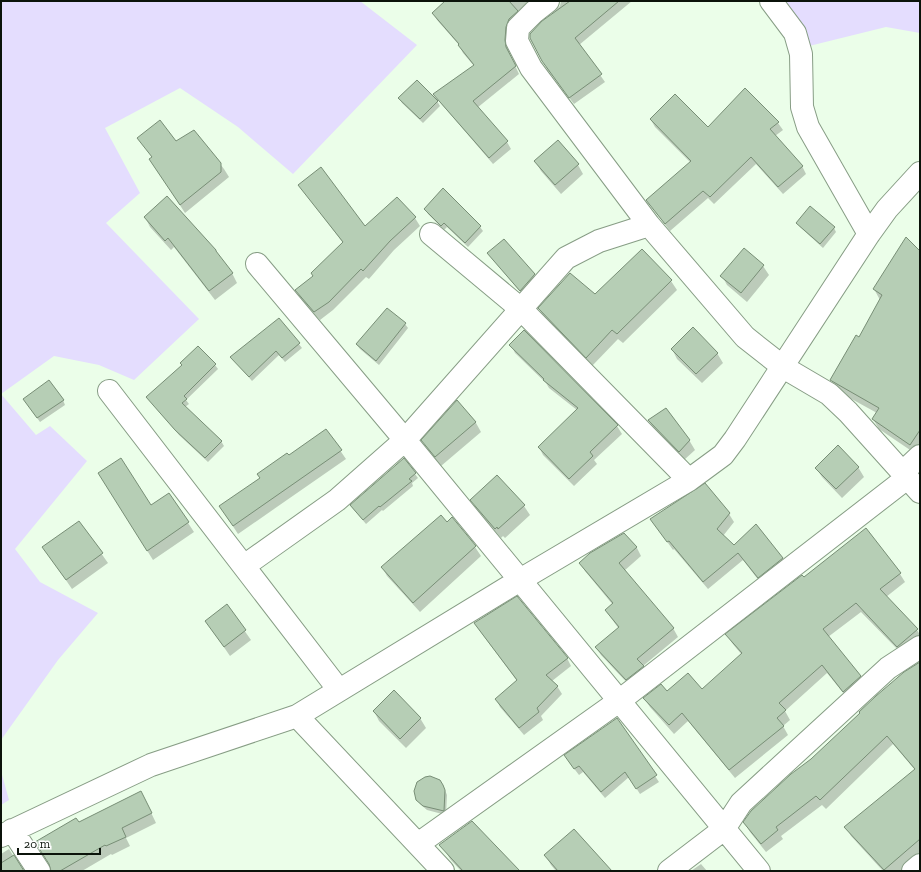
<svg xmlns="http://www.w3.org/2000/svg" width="921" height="872" font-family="'Zilla Slab',serif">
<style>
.green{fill:#e4ddfe}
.shadow{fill:#0003}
.building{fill:#b6ceb5;stroke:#788e76}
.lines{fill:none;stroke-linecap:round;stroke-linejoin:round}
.minor-casing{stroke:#879d85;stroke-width:24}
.minor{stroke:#fff;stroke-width:22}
</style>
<rect width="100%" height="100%" fill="#ebfee9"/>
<path class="green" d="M1,1H360L417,45L293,174L238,127L180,88L105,128L140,193L106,223L199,319L134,380L99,365L54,356L1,394Z
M770,1H920V33L886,27L797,49Z
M1,394L36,435L50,426L87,461L15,549L40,582L98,613L58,660L1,740Z
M1,771L9,800L1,805Z"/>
<path class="shadow" d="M447,1H541L509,35L508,48L510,55L519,74L477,108L507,142L511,149L493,164L439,101L435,94L474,66L463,53L459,45L437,20L433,13Z
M561,1H632L579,45L605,82L574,104L547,69L531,34L560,6Z
M745,90L778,123L783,130L775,136L802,166L806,174L783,194L756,164L714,204L708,198L670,231L647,201L691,163L655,127L651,120L708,129Z
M399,98L437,101L440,106L423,123L402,103Z
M194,131L224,169L229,177L185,213L156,168L153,158L138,138L176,143Z
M535,161L578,165L583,174L561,194L541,171Z
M305,193L365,228L415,218L420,226L394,250L369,279L366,277L333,310L320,320L301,299L296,290L314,277L343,243Z
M425,209L480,227L483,231L468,247L447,227L444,230L428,214Z
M145,217L232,273L237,283L215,300L174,247L171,250L150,227Z
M797,223L834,228L836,232L823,248L800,227Z
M744,250L763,266L769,275L747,302L727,285L722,276Z
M642,251L671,281L677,290L623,343L618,339L592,366L545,318L539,309L595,295Z
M920,252V449L916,454L879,429L873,419L877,413L837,391L831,380L860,338L880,300L874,289Z
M488,254L534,275L537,279L523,295Z
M279,319L302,348L285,362L279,355L252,381L232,358Z
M405,324L408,328L379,365L360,349L357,345Z
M524,331L617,426L622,434L594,460L597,464L574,486L543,455L539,447L577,410L549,388L546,383L515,353L511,345Z
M672,349L717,353L723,363L702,383L677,359Z
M215,365L218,369L186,400L189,404L185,407L221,441L224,446L208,462L179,435L147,397Z
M63,400L65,405L40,422L27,404Z
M457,401L476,423L481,432L441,466L428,450L423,440Z
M649,421L689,440L695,450L684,460L655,430Z
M326,430L346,459L238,534L225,514L261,479Z
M858,467L864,477L842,498L822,477L816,468Z
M415,474L418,478L412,483L413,486L383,511L382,510L366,524L351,506Z
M497,477L524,506L530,515L505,538L503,536L501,538L477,510L472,500Z
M105,483L150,507L169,494L194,532L153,560Z
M729,514L734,522L723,536L734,546L756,525L782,559L787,567L763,586L743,560L708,589L674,549L673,550L651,519Z
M79,522L108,563L72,589L44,548Z
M447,523L475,547L481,556L420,612L387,576L382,567Z
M624,534L637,548L641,556L624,571L673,628L678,637L643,666L648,675L631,687L601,655L596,647L619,629L606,611L613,605L585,571L580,563Z
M900,574L905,582L886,597L917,630L920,635V640L903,655L861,612L828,637L860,677L865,686L849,700L827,673L785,711L790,720L783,726L788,735L735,778L688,721L674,734L650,707L644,698L667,693L702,691L742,655L732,643L727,635L804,578Z
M227,606L251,640L230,656L212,630Z
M475,623L567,658L571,666L552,681L557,686L562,694L541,716L543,720L524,735L500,707L496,699L517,681L480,631Z
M920,665V863L911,871H883L851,836L846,827L915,770L893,744L826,809L822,805L781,836L783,839L766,852L750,832L744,822L812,759Z
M374,711L420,718L426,728L406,748L379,721Z
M617,719L659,782L640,794L629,777L605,798L583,772L579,775L569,762Z
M445,790L447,795L446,815L427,810L420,804L417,799Z
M146,802L156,823L126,838L130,846L112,855L111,854L82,871H52L78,823Z
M9,849L23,871H1V854Z
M444,849L517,871H461L450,859Z
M545,855L611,871H556L551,865Z
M701,864L707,871H691Z"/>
<path class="building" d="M445,1H509L518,11L509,19L506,27L505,40L506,47L516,66L473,101L508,141L489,158L433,94L474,65L458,45L459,44L432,13Z
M570,1H619L575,38L602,74L569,98L542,61L530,38V34L542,21Z
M417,80L438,101L420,119L398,98Z
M745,88L779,122L770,129L803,166L778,187L751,157L710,197L703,191L665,224L646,200L691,161L650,119L675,94L708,127Z
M160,120L176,141L194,130L221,163V172L180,205L149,159L152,157L137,138Z
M558,140L579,164L555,185L534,161Z
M321,167L365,226L397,197L416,217L390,241L363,271L361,269L329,302L314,312L295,290L313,276L311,273L343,242L298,185Z
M443,188L481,226L465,243L444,223L441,226L424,209Z
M167,196L216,250V251L233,273L209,291L168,238L165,241L144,217Z
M810,206L835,227L820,244L796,223Z
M906,237L920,251V430L910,445L872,419L879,408L830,380L856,335L859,337L882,295L873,289Z
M504,239L535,274L520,291L487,253Z
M744,248L764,265L741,293L720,276Z
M642,249L672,280L617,334L612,330L586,358L538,308L570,273L595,294Z
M387,308L406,323L376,361L356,344Z
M279,318L300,343L282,358L276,351L249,377L230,357Z
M693,327L718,353L696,374L671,349Z
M524,330L618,425L590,452L593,456L569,479L538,447L578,408L543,380L544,379L509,345Z
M198,346L216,364L184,396L187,399L182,403L222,441L205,458L175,430L146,397L182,365L180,363Z
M49,380L64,400L37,418L23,399Z
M457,400L476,422L435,457L421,440Z
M666,408L690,440L679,452L648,420Z
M326,429L342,450L233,526L219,506L260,478L257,474L287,453L289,455Z
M838,445L859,467L836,489L815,468Z
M121,458L151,505L169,493L189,522L147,551L98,473Z
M404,458L416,473L409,479L412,481L380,507L379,506L363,520L350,505Z
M497,475L525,505L498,529L497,527L495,529L470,500Z
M705,483L730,513L717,529L734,545L756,524L783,558L758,578L738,553L703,582L669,541L667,542L650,519Z
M441,515L447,522L452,517L476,546L413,603L381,567Z
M79,521L103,553L66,580L42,547Z
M866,528L901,573L880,589L918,629L897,647L856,603L823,629L861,676L843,692L822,665L779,703L786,710L777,718L784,726L729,770L682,713L669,725L643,698L661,684L667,691L688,673L702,689L742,653L725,634L802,575L804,577Z
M624,533L637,547L619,563L674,628L637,659L644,666L626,680L595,647L619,627L605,610L613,603L579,563L590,553Z
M517,596L568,658L546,675L558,686L537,708L539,712L519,728L495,699L517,680L474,623Z
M227,604L246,630L224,647L205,621Z
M920,662V839L884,870L844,827L915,769L887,736L820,800L816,796L776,827L778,830L761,844L743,822L751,811L791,774L811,759L860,713L859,712L876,696L904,672Z
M394,690L421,718L400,739L373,711Z
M617,718L657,775L636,789L625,772L601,792L579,766L574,769L564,755Z
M430,776L440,780L443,785L445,790L444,811L423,806L416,800L414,791L417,782L425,777Z
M141,791L152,813L122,828L126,837L106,846L105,845L60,871H51L49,864L35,842L76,818L79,822Z
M472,821L520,871H463L439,845Z
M574,829L612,871H558L544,855Z
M14,855L24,871H1V863Z"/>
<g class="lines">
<defs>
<path id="minor" d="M548,1L534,12L518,28L517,41L531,68L649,225L745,337L783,367L829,394L848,412L920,492
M771,1L795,33L801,54L802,107L808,127L869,234
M431,234L522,310L689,480
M257,264L405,440L759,871
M109,391L339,690
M903,472L920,456
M244,566L337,500L405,440L566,258L599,241L649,225
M297,716L443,871
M12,830L39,871
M1,836L151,765L297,716L520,580L689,480L723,455L735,439L869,234L887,209L920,173
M418,844L619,701L907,478
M669,871L724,829L741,803L888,668L920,647
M913,871L920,865"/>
</defs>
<use href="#minor" class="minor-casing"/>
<use href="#minor" class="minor"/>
</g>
<rect width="921" height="872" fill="none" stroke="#0b130a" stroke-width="4"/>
<path d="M18 848v6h82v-6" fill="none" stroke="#0b130a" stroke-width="2"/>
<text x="24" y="848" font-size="12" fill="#0b130a" stroke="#ffffff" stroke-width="3" paint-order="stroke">20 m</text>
</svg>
